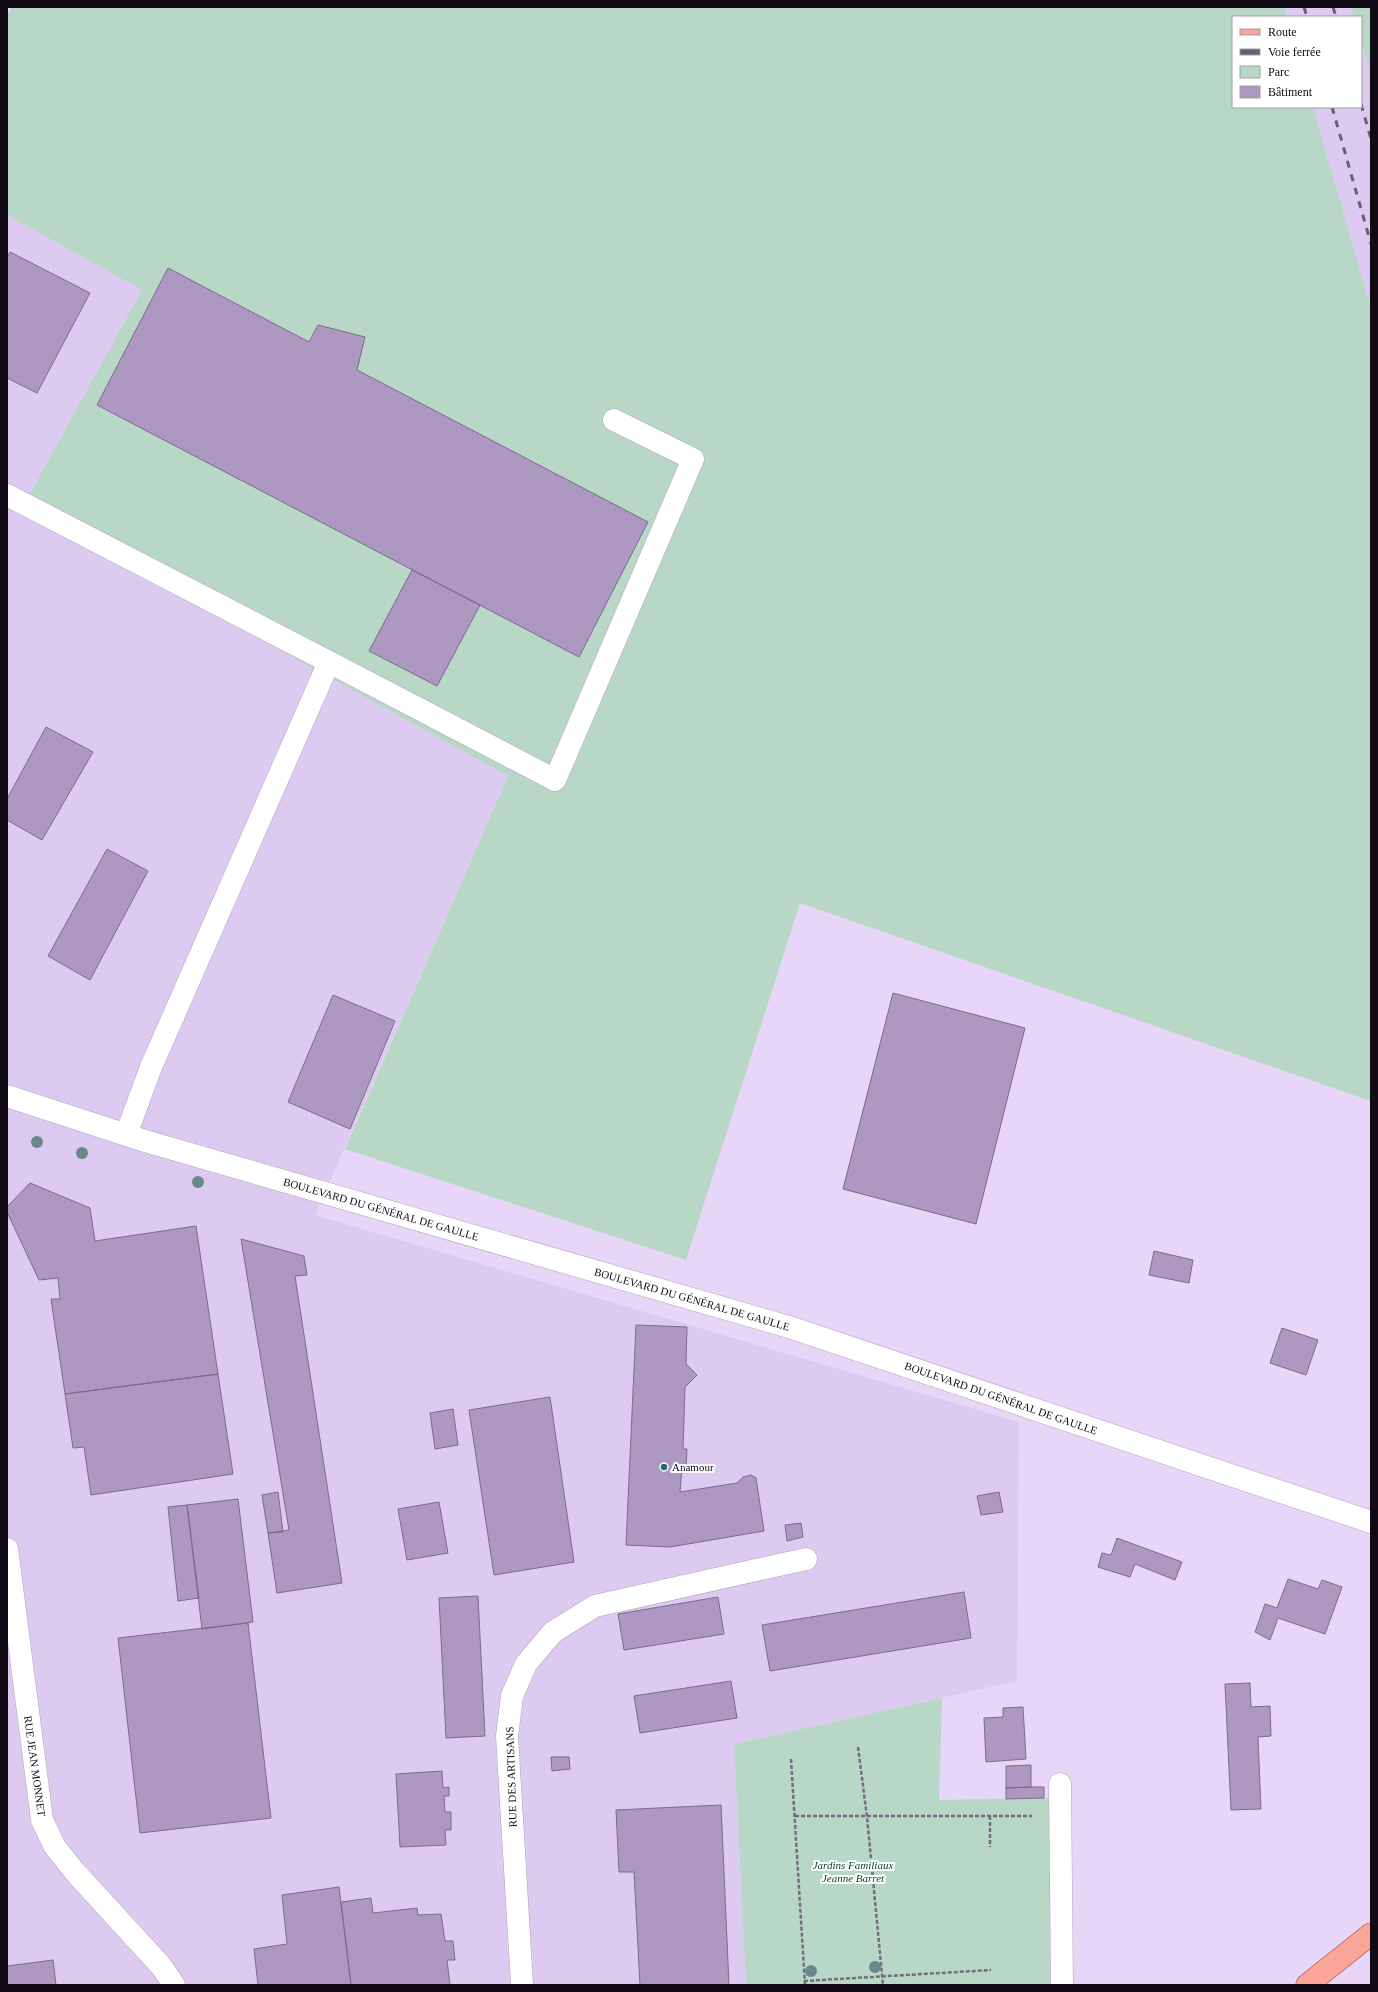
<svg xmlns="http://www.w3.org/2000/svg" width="1378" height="1992" font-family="'Times New Roman',serif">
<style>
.built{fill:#ddcaf1}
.green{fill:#b8d7c7}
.building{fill:#ad98c1;stroke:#7b6c89}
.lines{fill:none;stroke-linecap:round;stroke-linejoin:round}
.minor-casing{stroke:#b1a2c1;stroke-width:23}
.major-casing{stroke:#a6483d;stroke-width:23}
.path{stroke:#756a7f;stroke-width:2.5;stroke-dasharray:4 2;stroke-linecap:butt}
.minor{stroke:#fff;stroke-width:22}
.major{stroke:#faa597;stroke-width:22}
.rail{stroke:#695f73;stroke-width:3;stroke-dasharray:7 7;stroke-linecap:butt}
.tree{fill:#6a878a}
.poi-dot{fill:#26677b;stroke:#fff;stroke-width:1.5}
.labels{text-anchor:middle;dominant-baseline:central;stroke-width:4;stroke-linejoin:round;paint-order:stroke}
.street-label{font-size:11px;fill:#100a15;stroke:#fff}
.poi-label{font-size:11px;fill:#100a15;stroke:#fff;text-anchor:start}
.park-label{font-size:11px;font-style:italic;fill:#044730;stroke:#fff}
</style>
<rect width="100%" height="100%" fill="#e7d6f7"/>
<path class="built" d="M1284,7H1351L1354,17H1287Z
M1361,40L1371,75V309L1313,107H1361Z
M7,215L142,290L22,508L508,776L315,1215L1019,1422L1017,1681L734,1744L746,1985H7Z"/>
<path class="green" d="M12,7H1284L1287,17H1233V107H1313L1371,309V1101L800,903L686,1260L345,1149L508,776L22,508L142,290L7,215V16Z
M1351,7H1371V75L1361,40V17H1354Z
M942,1698L939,1800L1050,1798V1985H746L734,1744Z"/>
<path class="building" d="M10,252L90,293L37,393L7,378V258Z
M168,268L309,342L318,325L365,337L357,370L648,522L579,657L97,405Z
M412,570L480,605L437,686L369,651Z
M46,727L93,752L42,840L7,820V799Z
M107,849L148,871L90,980L48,956Z
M893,993L1025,1028L976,1224L843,1189Z
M333,995L395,1021L350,1129L288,1102Z
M30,1183L90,1208L95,1241L196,1226L218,1374L65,1394L51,1299H60L58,1278L39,1280L7,1212V1207Z
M241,1239L304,1256L307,1275L295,1276L342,1583L277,1593L268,1533L289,1530Z
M1154,1251L1193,1260L1189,1283L1149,1275Z
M636,1325L687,1327L686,1364L697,1375L685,1387L683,1449H687L686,1467H682L680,1492L737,1483L743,1477L751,1475L756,1478L764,1531L670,1547L626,1545Z
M1282,1328L1318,1340L1306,1375L1270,1363Z
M218,1374L233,1474L91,1495L84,1447L73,1448L65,1394Z
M550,1397L574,1562L494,1575L469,1410Z
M453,1409L458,1445L435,1449L430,1413Z
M278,1492L283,1532L268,1533L262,1495Z
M999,1492L1003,1512L981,1515L977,1496Z
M238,1499L253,1622L202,1629L187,1505Z
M439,1502L448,1553L407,1560L398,1509Z
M187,1505L199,1598L178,1601L168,1507Z
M801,1523L803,1537L787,1541L785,1525Z
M1117,1538L1182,1562L1175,1580L1135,1564L1130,1577L1098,1567L1102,1553L1111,1555Z
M1288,1579L1318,1589L1322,1580L1342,1587L1325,1634L1278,1618L1270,1640L1255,1632L1265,1604L1277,1608Z
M964,1592L971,1638L770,1671L762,1625Z
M478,1596L485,1736L446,1738L439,1598Z
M718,1597L724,1634L624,1650L618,1614Z
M248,1623L271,1818L140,1833L118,1638Z
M731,1681L737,1718L640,1733L634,1696Z
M1250,1683L1251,1707L1270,1706L1271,1736L1258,1737L1261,1809L1231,1810L1225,1684Z
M1023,1707L1026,1759L986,1762L984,1718L1003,1717V1708Z
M551,1757H569L570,1769L552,1771Z
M1031,1765V1787L1006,1788V1766Z
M442,1771L443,1788L449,1787V1796H444L445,1812H451V1830H445L446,1845L400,1847L396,1774Z
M1031,1787H1044V1798L1006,1799V1788Z
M721,1805L729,1985H640L634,1872H619L616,1810Z
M339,1887L351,1985H258L254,1949L287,1944L282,1895Z
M371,1898L373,1913L417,1908L418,1915L441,1914L445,1941H453L455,1960H447L450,1985H351L341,1902Z
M53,1960L56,1985H7V1966Z"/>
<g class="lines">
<defs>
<path id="minor" d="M7,495L329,662L151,1067L126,1135
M329,662L555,780L693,459L614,420
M7,1096L145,1141L789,1327L1371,1522
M7,1549L42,1820L55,1847L75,1872L162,1967L174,1985
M1060,1784L1062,1985
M522,1985L507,1736L512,1696L526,1664L553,1632L595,1606L806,1559"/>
<path id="major" d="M1307,1985L1371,1934"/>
</defs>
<use href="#minor" class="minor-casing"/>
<use href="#major" class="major-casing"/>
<path class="path" d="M858,1747L867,1817L883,1985
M791,1759L805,1985
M795,1816H1032
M990,1816V1847
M804,1981L991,1970"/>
<use href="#minor" class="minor"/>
<use href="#major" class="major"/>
<path class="rail" d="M1304,7L1307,17
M1333,7L1336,17
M1361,104L1371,139
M1332,107L1371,244"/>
</g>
<g class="tree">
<circle cx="37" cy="1142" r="6"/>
<circle cx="82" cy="1153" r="6"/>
<circle cx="198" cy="1182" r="6"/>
<circle cx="875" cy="1967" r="6"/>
<circle cx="811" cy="1971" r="6"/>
</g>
<circle class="poi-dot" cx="664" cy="1467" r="4"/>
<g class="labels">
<g class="street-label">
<text transform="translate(381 1209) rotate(16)">BOULEVARD DU GÉNÉRAL DE GAULLE</text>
<text transform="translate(692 1299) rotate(16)">BOULEVARD DU GÉNÉRAL DE GAULLE</text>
<text transform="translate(1001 1398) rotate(19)">BOULEVARD DU GÉNÉRAL DE GAULLE</text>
<text transform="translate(35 1766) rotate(82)">RUE JEAN MONNET</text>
<text transform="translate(511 1777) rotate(-92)">RUE DES ARTISANS</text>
</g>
<g class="poi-label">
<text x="672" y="1467">Anamour</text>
</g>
<g class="park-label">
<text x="853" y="1865">Jardins Familiaux<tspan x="853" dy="13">Jeanne Barret</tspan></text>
</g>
</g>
<rect width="1378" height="1992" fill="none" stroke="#100a15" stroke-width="16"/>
<rect x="1232" y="16" width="130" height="92" fill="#ffffff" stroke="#9f9da1"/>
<rect x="1240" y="29" width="20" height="6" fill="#faa597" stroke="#9f9da1"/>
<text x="1268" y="36" font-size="12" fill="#100a15">Route</text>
<rect x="1240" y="49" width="20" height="6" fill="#695f73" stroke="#9f9da1"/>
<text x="1268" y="56" font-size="12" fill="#100a15">Voie ferrée</text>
<rect x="1240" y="66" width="20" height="12" fill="#b8d7c7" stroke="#9f9da1"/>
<text x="1268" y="76" font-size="12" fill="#100a15">Parc</text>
<rect x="1240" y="86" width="20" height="12" fill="#ad98c1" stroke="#9f9da1"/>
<text x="1268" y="96" font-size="12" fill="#100a15">Bâtiment</text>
</svg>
